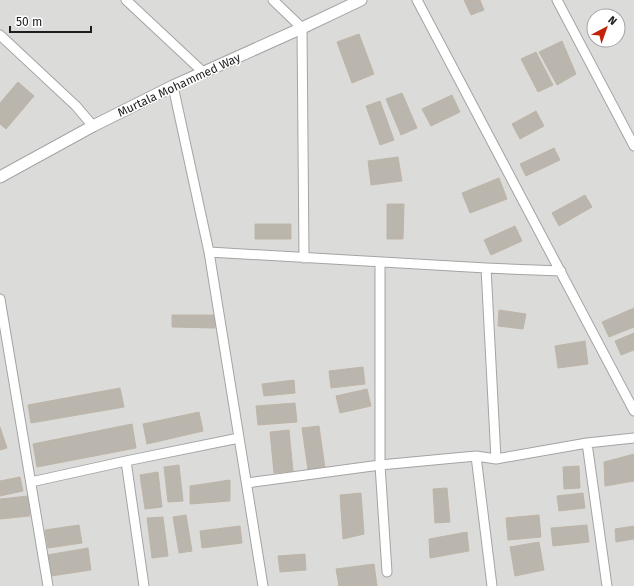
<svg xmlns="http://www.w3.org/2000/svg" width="634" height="586" font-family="'Fira Sans',sans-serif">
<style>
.residential{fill:#dbdbda;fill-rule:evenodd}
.building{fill:#bab5ad;stroke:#bfb5a7}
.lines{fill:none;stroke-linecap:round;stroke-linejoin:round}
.minor-casing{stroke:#a4a4a4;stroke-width:11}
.tertiary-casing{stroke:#a4a4a4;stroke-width:13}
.minor{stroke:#fff;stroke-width:9}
.tertiary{stroke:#fff;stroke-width:11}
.labels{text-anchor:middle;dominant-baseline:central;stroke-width:3;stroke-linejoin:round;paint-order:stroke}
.street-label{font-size:12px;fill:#1d1d1d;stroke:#fff}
</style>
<rect width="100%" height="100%" fill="#eeece4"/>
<path class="residential" d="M0,0H634V586H0ZM594,16H618V40H594Z"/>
<path class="building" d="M464,0H480L484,10L471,15Z
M359,34L374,74L352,83L337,42Z
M562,41L576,74L557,85L539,52Z
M536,52L553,85L538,92L521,59Z
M18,82L34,96L6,129L0,124V103Z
M402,93L417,128L401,135L386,99Z
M452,95L460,112L431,126L422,109Z
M380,101L394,140L380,145L366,106Z
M536,111L544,126L520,139L512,124Z
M554,148L560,160L526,176L520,164Z
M398,157L402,181L371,185L368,161Z
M499,178L507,199L470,213L462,193Z
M585,195L592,207L559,226L552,213Z
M387,204H404L403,239H387Z
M255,224H291V239H255Z
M515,226L522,241L491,255L484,240Z
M634,308V327L609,337L602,322Z
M499,310L526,314L523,329L498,326Z
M172,315H215V328L172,327Z
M634,333V350L621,355L615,341Z
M585,341L588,364L558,368L555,346Z
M363,367L365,384L331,388L329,371Z
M294,380L295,393L264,396L262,384Z
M120,388L124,407L31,423L28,405Z
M367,389L371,406L340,413L336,396Z
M295,403L297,422L258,425L256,406Z
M199,412L203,431L147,444L143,424Z
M132,424L136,448L37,467L33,444Z
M319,426L325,468L308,470L302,428Z
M0,427L7,448L0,450Z
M289,430L293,471L274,473L270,432Z
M634,454V481L605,486L604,462Z
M179,465L183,501L168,502L164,467Z
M579,466L580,488L564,489L563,467Z
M158,472L162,507L145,509L140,475Z
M20,477L23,491L0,496V481Z
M230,480V501L190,504V486Z
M447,488L450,522L435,523L433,489Z
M361,493L364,534L343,539L340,495Z
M583,493L585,508L559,511L557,496Z
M28,496L30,516L0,519V499Z
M186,515L192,551L179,553L173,517Z
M539,515L541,537L508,540L506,518Z
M163,517L168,556L152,558L147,518Z
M79,525L82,543L48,548L45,530Z
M587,525L589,542L553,546L551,528Z
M240,526L242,543L202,548L200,531Z
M634,526V539L616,542L615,529Z
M467,532L469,551L430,558L429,539Z
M539,542L544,570L515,576L510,547Z
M88,548L91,570L51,576L47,555Z
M305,554L306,570L280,572L278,556Z
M374,564L377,586H339L336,569Z"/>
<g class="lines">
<defs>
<path id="minor" d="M126,0L203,72
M273,0L302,28L304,258
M417,0L634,411
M557,0L634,146
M0,35L76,106L93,126
M173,86L209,252L263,586
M209,252L486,268L561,271
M380,263V465L387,572
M486,268L496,459
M0,299L48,586
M587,443L607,586
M476,456L492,586
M126,461L144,586
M31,482L126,461L239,438
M247,483L380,465L476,456L496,459L587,443L634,438"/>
<path id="tertiary" d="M0,177L93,126L173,86L302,28L361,0"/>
</defs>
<use href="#minor" class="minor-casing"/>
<use href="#tertiary" class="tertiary-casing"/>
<use href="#minor" class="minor"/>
<use href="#tertiary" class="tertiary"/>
</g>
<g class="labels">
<g class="street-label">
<text transform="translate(179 85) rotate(-25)">Murtala Mohammed Way</text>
</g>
</g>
<g transform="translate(606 28) rotate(41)"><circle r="19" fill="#ffffff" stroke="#a5a5a5"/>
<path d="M0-3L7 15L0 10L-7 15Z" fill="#c22209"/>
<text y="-6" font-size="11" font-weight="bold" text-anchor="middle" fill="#1d1d1d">N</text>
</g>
<path d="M10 26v6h81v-6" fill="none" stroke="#1d1d1d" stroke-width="2"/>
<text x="16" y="26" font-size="12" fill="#1d1d1d" stroke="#ffffff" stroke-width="3" paint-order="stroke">50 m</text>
</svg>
